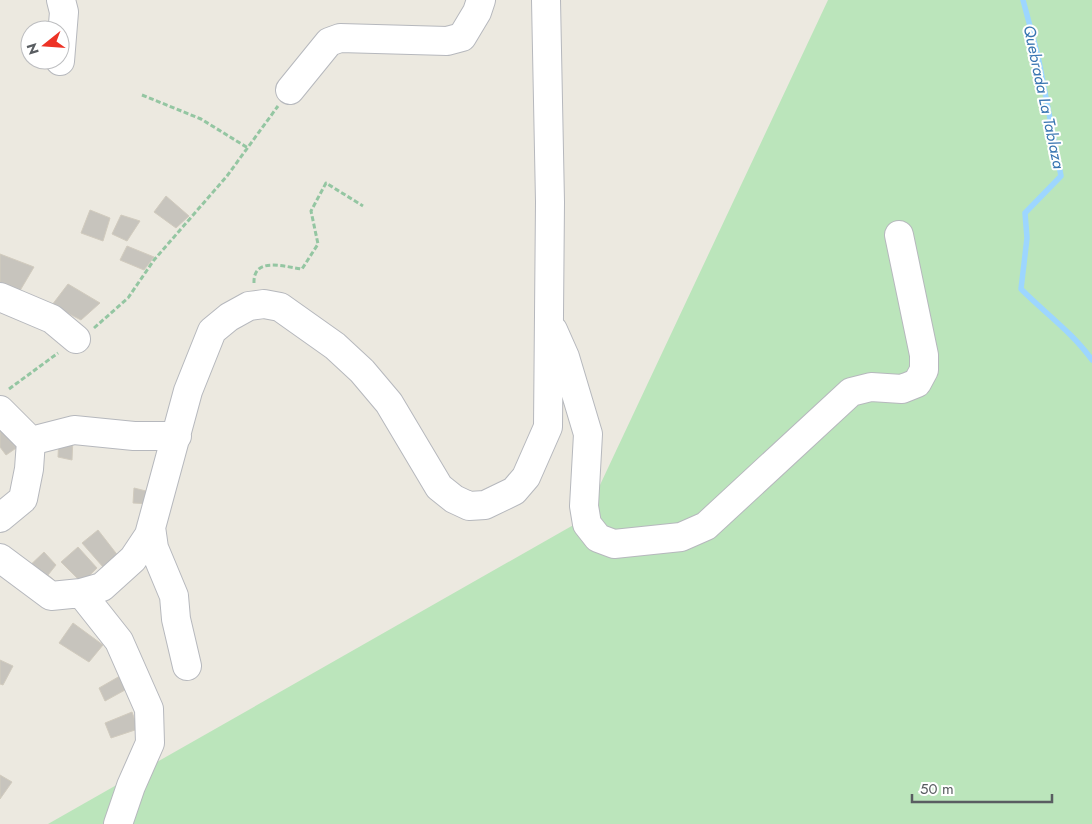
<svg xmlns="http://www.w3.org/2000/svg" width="1092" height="824" font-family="Jost,sans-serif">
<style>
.green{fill:#bbe5bb}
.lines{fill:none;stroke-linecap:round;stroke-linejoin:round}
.stream{stroke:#9dd6ff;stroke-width:5.5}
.building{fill:#c7c4bd;stroke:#d1cbbe}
.minor-casing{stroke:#b6b8bd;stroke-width:30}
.path{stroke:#94c6a2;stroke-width:3;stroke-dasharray:5 2.5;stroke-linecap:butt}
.minor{stroke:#fff;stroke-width:28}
.labels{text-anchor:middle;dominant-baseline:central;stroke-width:4;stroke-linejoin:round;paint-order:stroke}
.water-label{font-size:16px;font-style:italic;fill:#3976b2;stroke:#fff}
</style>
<rect width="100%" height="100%" fill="#ece9e0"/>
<path class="green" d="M828,0H1092V824H48L584,519Z"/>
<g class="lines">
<path class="stream" d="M1023,0L1038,56L1061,176L1025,213L1027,238L1021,289C1045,313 1073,333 1092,360"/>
</g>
<path class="building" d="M166,196L189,216L176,228L154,212Z
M90,210L110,218L103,241L81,233Z
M121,215L140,221L127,241L112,234Z
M127,246L154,257L144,270L120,260Z
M0,254L34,267L18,294L0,286Z
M68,284L100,303L81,320L52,305Z
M0,418L25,442L6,455L0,447Z
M59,437H73L72,460L58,457Z
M134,488L154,493L151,504L133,503Z
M98,530L119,557L103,567L82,543Z
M78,547L97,568L82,583L61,562Z
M44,552L56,565L48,575L54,580L44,590L23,572Z
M73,623L103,645L89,662L59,643Z
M0,660L13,666L3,685L0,684Z
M120,676L125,690L105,701L99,688Z
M132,712L138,729L111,738L105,723Z
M0,775L12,782L0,799Z"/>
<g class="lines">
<defs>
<path id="minor" d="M60,61L64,12L61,0
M290,90L329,42L340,38L447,41L462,37L477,12L481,0
M0,297L52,319L76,339
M553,330L565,357L588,434L584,506L587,524L598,538L614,544L681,537L706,526L851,392L871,387L902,389L917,383L924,370V355L899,235
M0,410L31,441L74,430L134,436H177
M0,518L23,499L29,469L31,441
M151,527L154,548L174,596L176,619L187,666
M0,558L51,596L81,593L102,587L133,559L149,535L188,391L212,331L229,317L249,306L264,304L280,307L335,346L362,371L389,403L439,487L454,499L469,506L485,505L514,491L526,477L548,427L550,202L546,0
M81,593L119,641L149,709L150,743L131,786L118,824"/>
</defs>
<use href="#minor" class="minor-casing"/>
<path class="path" d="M142,95L201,119L248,148
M254,283C253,256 285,267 302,269L318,244L311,211L326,183L363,206
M94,328L128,298L154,260L227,176L278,106
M9,389L58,353"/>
<use href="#minor" class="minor"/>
</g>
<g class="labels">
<g class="water-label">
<text transform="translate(1044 97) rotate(78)">Quebrada La Tablaza</text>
</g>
</g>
<g transform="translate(45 45) rotate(253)"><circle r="24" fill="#ffffff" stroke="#bdbec0"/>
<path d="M0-4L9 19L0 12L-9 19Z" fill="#ed3225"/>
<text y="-8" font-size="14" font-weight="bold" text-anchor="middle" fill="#595d61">N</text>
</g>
<path d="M912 794v8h140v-8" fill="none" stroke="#595d61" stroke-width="2.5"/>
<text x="920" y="794" font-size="15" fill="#595d61" stroke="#ffffff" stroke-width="4" paint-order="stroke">50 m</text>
</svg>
